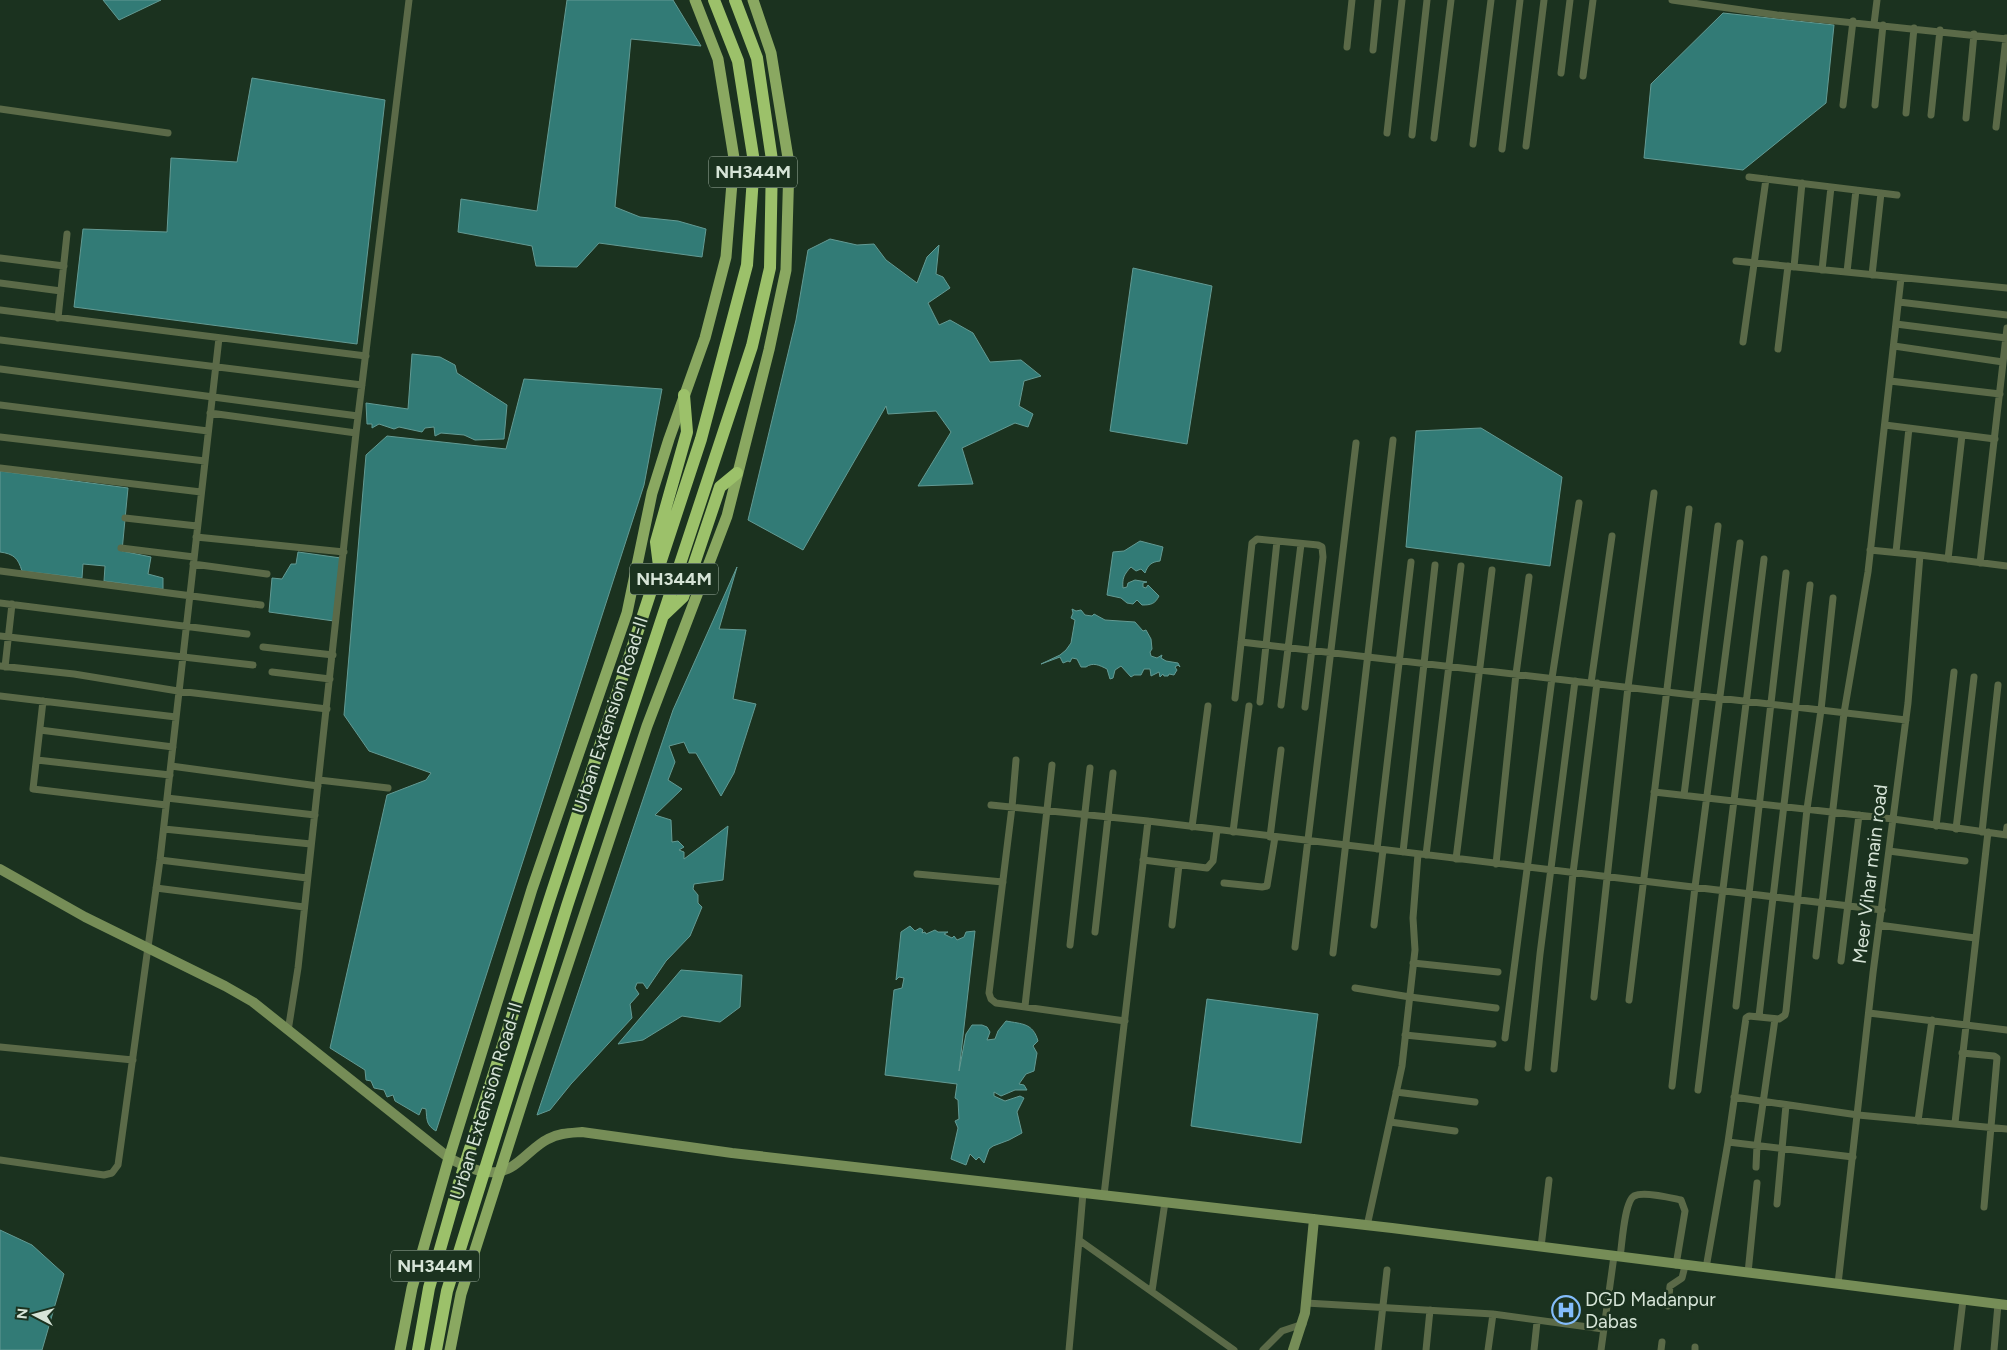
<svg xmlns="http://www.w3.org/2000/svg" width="2007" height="1350" font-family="Figtree,sans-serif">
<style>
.water{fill:#327b76;stroke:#639a93}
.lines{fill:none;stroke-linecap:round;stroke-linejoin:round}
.street{stroke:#5b6a48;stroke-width:7}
.secondary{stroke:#768d57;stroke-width:10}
.primary{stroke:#8aa861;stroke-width:11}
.highway{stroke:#9cc16a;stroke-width:12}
.labels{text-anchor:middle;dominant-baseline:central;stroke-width:5;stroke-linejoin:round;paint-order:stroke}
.shield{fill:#1b321f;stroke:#9eafa0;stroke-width:1}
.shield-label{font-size:18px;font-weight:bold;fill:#d6e4d7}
.street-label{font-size:19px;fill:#d6e4d7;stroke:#1b321f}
.poi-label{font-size:19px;fill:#d6e4d7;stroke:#1b321f;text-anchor:start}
</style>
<rect width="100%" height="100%" fill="#1b321f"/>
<path class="water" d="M103,0H161L119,20Z
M567,0H673L701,46L631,39L615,207L640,217L678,221L706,229L702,257L599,243L577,267L536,266L532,246L458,232L461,199L537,211Z
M1723,13L1834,25L1826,103L1743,170L1644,158L1651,84Z
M252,78L385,100L357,344L74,307L83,229L167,232L171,158L237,162Z
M830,239L857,245L874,244L886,260L917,283L927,257L939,245L936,274L943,277L950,288L928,303L939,325L950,320L973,333L990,362L1021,360L1041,376L1024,381L1019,406L1033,414L1028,427L1015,423L962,448L973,484L918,486L951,432L936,411L888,414L886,406L803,550L748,520L796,320L808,250Z
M1133,268L1212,286L1187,444L1110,431Z
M412,354L440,357L455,365L457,373L507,405L504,439L475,440L464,435L441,433L435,436L434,427L425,428L422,432L399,427L394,429L379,424L372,428V424H367L366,403L408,409Z
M524,379L662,389L644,485L436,1131C426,1125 427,1120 426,1109L422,1108L419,1115L395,1101L393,1095L387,1097L384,1090L374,1088L371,1081L366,1080L365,1070L330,1048L387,795L426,780L431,773L369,751L344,715L366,455L387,436L506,449Z
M1481,428L1562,477L1550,566L1406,547L1416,431Z
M0,471L128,488L122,551L151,557L148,574L163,578V589L104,581L105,566L83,564L82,578L22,571C18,558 14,554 0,552Z
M1140,541L1163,547L1160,561C1151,562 1148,565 1145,573L1141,569L1136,571L1131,567C1124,574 1122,579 1123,588L1127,587L1128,583L1135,580L1147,582L1143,583V587L1146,588L1148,585L1159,596C1155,604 1151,605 1142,605L1137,600L1133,604L1127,603L1121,598L1107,595L1113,552L1124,551Z
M298,552L341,558L334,621L269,612L272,578L282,579L291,564H296Z
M737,567L719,629L746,630L733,699L756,704L734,773L721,796L696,753H689L684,742L669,746L675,762L668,780L682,789L655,815L671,820L672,842L678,841L684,847L679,850L684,852V859L728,826L723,880L694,884L693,889L698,895V903L702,907L690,936L666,961L647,989L643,983H637L635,988L639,994L630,1004L632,1018L571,1084L550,1110L537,1115L673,710Z
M1072,609L1076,611L1081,610L1085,615L1092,616L1094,614L1105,620L1135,622L1143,631L1146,630L1151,639L1152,649L1150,652L1151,656L1157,658L1162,655L1161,658L1166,661L1178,663L1180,667L1178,665L1175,667L1177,670L1174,675L1169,674L1168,676H1164L1163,674L1160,677L1159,672L1151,676L1150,669H1144L1141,675H1134L1131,677L1121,666L1115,670L1113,678L1110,679L1107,669C1099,665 1093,662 1086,667H1081L1077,659L1072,658L1070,662L1068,661L1063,663L1060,657L1041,664L1060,655L1066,650L1071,643L1075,620L1071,618L1073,613Z
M910,926L915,931L920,928L923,930L922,933L925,932L926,934L935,930L938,932H948L944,934L952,938L954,936L957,940L964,937L966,932L975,931L959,1071L966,1034L972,1025H982L987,1027L990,1032L987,1040L995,1039L998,1031L1006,1021C1022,1024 1033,1023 1038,1041L1033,1046L1037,1053L1034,1071L1026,1074L1019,1084L1024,1085L1027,1090H1015L1001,1096L994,1092V1096L1005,1101L1020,1096L1024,1098L1017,1112L1022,1133L1009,1140L993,1146L989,1149L984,1163L979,1157L976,1160L970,1154L966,1165L951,1159L958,1128L955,1121L959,1119L958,1100L955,1098L957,1084L885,1075L894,990L902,988L904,978L899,977L896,980L901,932Z
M681,970L742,975L740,1007L720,1022L682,1016L643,1040L618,1044Z
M1207,999L1318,1014L1301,1143L1191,1126Z
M0,1230L32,1245L64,1274L42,1350H0Z"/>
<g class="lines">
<path class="street" d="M1672,0L1777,15L2007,39
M1874,24L1877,0
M1347,47L1352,0
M1373,50L1378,0
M1561,73L1570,0
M1583,76L1593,0
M1843,105L1853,21
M1875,105L1883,25
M0,109L168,133
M1906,113L1914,28
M1931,115L1940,30
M1966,118L1974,34
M1996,127L2006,38
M1387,133L1402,0
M1412,135L1427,0
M1434,138L1451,0
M1473,144L1491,0
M1526,146L1544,0
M1502,149L1520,0
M1749,177L1897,195
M0,258L64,266
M1736,261L2007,288
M1794,267L1802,183
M1822,270L1831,187
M1847,272L1856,190
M1872,275L1881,193
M0,283L61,291
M1899,302L2007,315
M0,310L366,356
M58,318L67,234
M1896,324L2006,338
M0,340L362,385
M1743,342L1766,179
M1894,346L2003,362
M1778,349L1788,266
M0,369L358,416
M1890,381L2000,394
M0,405L208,431
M210,413L356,433
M1885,425L1995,439
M0,437L205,461
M0,468L201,492
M125,518L197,526
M196,537L344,552
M121,548L194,557
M1870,550L1920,555
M1896,552L1909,428
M1948,559L1962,435
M1980,563L2007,328
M193,564L267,574
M0,571L261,605
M0,603L247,634
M0,636L253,665
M1241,642L1906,720
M263,647L333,655
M0,666L74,674L178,691L327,709
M5,667L12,604
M272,672L330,679
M1591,683L1612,536
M0,696L176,717
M1235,698L1252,543L1257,539L1318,545L1322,547L1323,557L1305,707
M43,701L33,789L166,805
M1260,702L1277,541
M1281,705L1301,544
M40,730L173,747
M37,760L170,775
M1016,760L1012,807L989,993L991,999L996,1003L1125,1021
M171,766L318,786
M319,780L388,788
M1654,792L1893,819L2007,835
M1684,795L1718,526
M167,798L315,815
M991,805L1148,821L1882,910
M1936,826L1954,672
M1192,827L1208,706
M164,829L311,844
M1956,829L1974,677
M1233,832L1249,706
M1982,832L1998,685
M2006,835L2007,827
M1270,837L1281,750
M1377,849L1411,562
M1889,851L1965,861
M1403,852L1435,565
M1426,855L1461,566
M1456,859L1492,570
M160,860L307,878
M1143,860L1207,868L1213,861L1217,830
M1496,864L1516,674L1529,577
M917,874L1003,882
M1224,883L1262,887L1267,886L1275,837
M156,888L304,907
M1172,925L1179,865
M1374,925L1383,850
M1879,925L1975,938
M1095,932L1113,773
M1070,945L1090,768
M1295,947L1356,443
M1333,953L1393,440
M1816,956L1844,713L1868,572L1901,278
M1841,961L1859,815
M1413,963L1498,972
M1355,988L1410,997L1496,1008
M1594,997L1628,687L1654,493
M1629,1000L1689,509
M1025,1006L1052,765
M1736,1006L1786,573
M1869,1013L2007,1030
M1759,1016L1810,585
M288,1031L298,968L356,433L409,0
M1405,1035L1493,1044
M1505,1038L1552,678L1579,503
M0,1047L133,1060
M1962,1053L1994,1056L1997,1058L1984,1207
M1528,1068L1540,954L1575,681
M1554,1069L1573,873L1597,683
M1672,1086L1695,887L1740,543
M1698,1090L1764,559
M1396,1092L1475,1102
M1734,1097L1858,1115L2007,1129
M1918,1121L1932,1020
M1390,1122L1455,1131
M1955,1123L1988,832
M1728,1142L1853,1157
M0,1160L104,1175L112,1173L118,1165L160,860L219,338
M1756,1167L1757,1145L1775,1019
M1083,1193L1079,1240L1234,1350
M1104,1195L1148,821
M1777,1204L1786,1105
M1367,1226L1402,1066L1415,950L1413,918L1418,854
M1541,1247L1549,1180
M1620,1257C1622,1246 1624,1202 1634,1196C1644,1191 1671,1198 1681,1200L1685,1211L1676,1265
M1706,1268L1728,1142L1746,1018L1749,1016L1779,1019L1785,1015L1786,1011L1807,809L1821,710L1833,598
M1748,1273L1757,1183
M1838,1284L1873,973L1908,703L1920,555L2007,566
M1152,1291L1165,1202
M1306,1303L1493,1314L1603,1329
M1668,1306L1670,1286L1682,1278L1685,1266
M1069,1350L1079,1240
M1263,1350L1282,1331L1303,1324
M1378,1350L1387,1270
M1426,1350L1430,1310
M1488,1350L1493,1314
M1534,1350L1537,1322
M1601,1350L1614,1256
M1661,1350L1662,1342
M1695,1350V1347
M1957,1350L1963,1300
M1994,1350L1998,1304"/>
<path class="secondary" d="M0,869L85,917L225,986L253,1002L449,1158C463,1165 480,1174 497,1172C517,1170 531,1147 548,1139C559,1133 570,1133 582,1132L732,1153L1392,1228L2007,1305
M1293,1350L1305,1313L1314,1219"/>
<path class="primary" d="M400,1350L412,1288L449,1158L532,889L627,613L652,493L669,439L705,338L726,257L734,158L718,59L695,0
M450,1350L461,1294L528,1084L647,726L727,516L769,350L786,270L789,164L771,53L753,0"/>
<path class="highway" d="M659,566L656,542L687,432L684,395
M663,616L683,597L720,487L737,473
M418,1350L429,1288L459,1183L549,901L701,439L747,265L754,162L738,61L714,0
M436,1350L447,1291L567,906L752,346L770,268L772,160L757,58L735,0"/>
</g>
<defs>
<symbol id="hospital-ring" viewBox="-11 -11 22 22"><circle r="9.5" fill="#1b321f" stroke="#83bcfa" stroke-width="1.5"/><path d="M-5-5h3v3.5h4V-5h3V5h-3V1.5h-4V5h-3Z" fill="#83bcfa"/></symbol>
</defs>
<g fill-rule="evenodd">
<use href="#hospital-ring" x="1550" y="1294" width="32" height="32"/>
</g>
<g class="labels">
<g class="shield">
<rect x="709" y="156.5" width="88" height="31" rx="4"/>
<rect x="630" y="563.5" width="88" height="31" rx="4"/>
<rect x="391" y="1250.5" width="88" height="31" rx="4"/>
</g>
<g class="shield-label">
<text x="753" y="172">NH344M</text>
<text x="674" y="579">NH344M</text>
<text x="435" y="1266">NH344M</text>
</g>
<g class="street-label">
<text transform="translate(610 715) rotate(-72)">Urban Extension Road-II</text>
<text transform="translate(1870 874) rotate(-83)">Meer Vihar main road</text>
<text transform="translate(486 1101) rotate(-73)">Urban Extension Road-II</text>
</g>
<g class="poi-label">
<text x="1585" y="1299">DGD Madanpur<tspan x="1585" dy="22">Dabas</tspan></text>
</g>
</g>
<g transform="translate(35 1315) rotate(276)" stroke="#1b321f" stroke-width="4" paint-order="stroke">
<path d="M0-4L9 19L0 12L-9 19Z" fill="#d6e4d7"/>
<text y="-8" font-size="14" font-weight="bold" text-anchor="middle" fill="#d6e4d7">N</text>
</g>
</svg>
